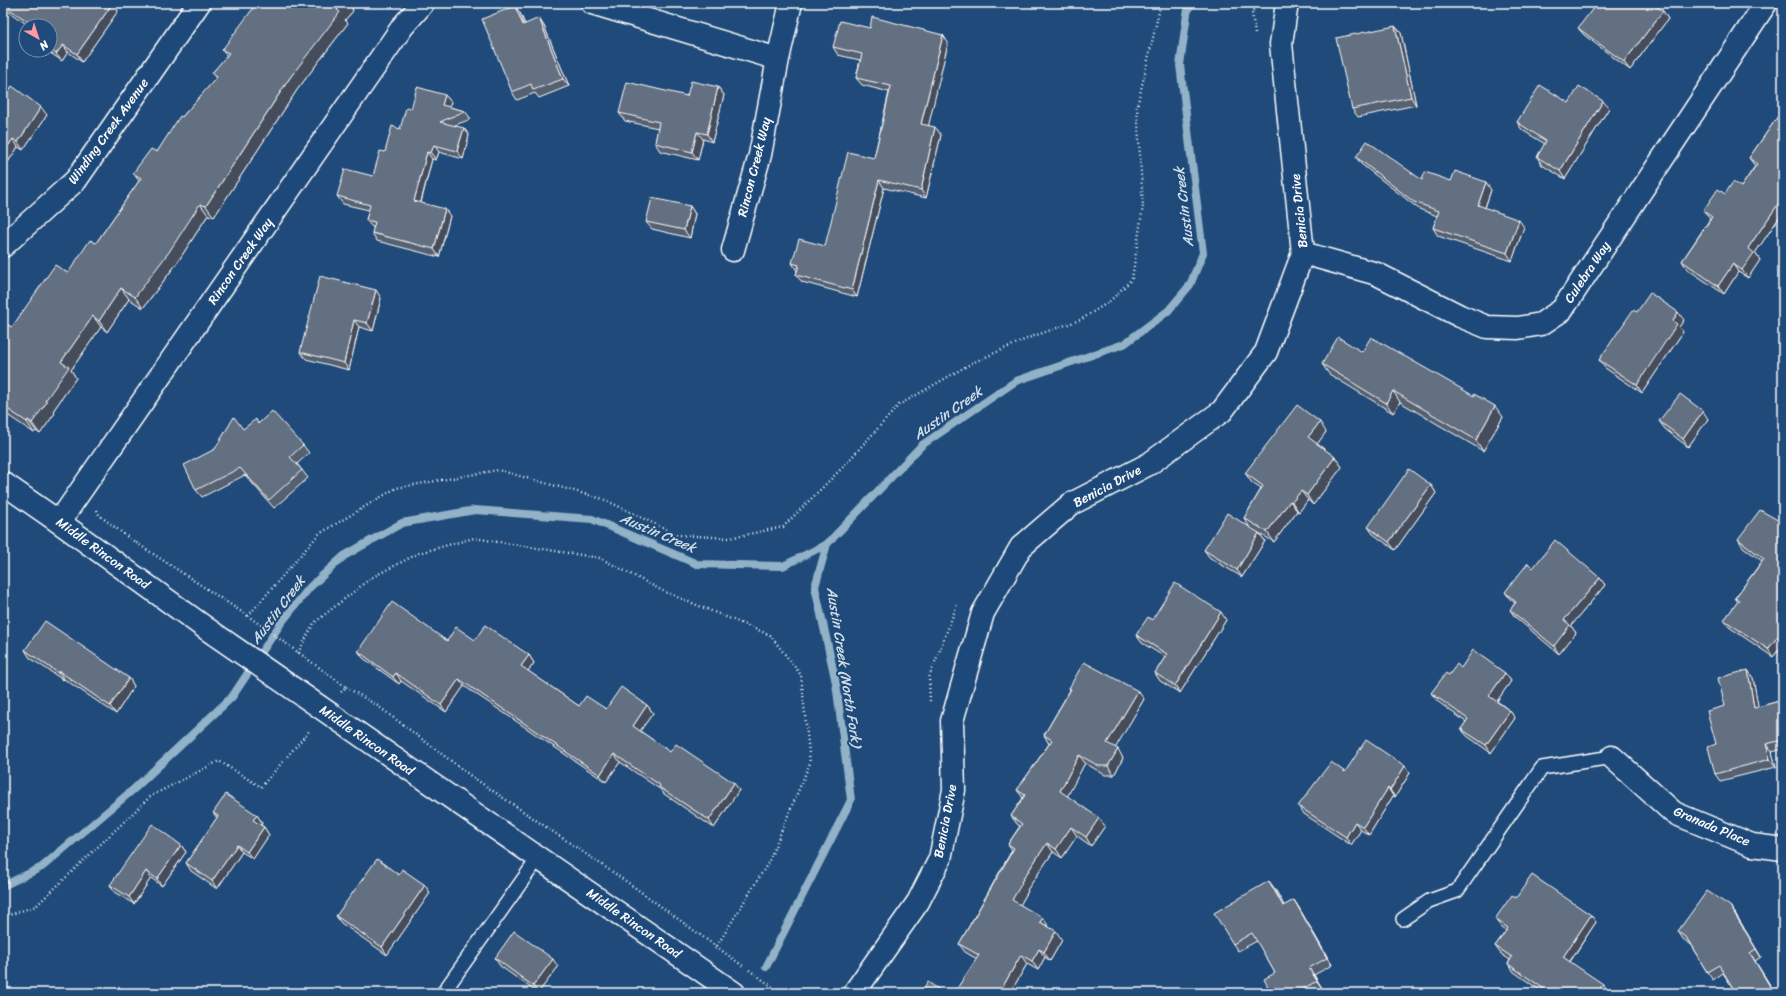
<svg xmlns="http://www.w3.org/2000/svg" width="1786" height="996" font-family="Sriracha,sans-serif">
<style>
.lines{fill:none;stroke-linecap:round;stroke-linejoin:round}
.stream{stroke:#91b2c7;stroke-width:8}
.lane-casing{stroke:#fff;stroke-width:16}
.street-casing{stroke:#fff;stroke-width:25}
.secondary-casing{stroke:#fff;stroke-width:25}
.path{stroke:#fff;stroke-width:2.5;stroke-dasharray:1 3;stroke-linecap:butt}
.lane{stroke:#1f4a7a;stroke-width:13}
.street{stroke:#1f4a7a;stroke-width:22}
.secondary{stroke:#1f4a7a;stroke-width:22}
.wall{fill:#556070;stroke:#fff}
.shaded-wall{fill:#454e5b;stroke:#fff}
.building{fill:#637082;stroke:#fff}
.labels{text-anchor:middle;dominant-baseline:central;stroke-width:4;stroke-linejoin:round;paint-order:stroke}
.street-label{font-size:13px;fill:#fff;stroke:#1f4a7a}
.water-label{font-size:14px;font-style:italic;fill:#d1dfe8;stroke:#1f4a7a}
</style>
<rect width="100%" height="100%" fill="#1f4a7a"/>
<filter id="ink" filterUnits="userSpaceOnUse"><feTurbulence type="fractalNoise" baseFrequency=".025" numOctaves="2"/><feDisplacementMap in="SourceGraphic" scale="8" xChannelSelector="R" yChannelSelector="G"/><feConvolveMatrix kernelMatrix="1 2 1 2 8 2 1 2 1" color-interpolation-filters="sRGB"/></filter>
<g filter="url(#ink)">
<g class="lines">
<path class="stream" d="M3,886L42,867L135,788L232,697L281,623L310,587L344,556L402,523L475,510L592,519L697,564L783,566L827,544L922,445L1016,381L1124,344L1168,311L1190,285L1203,253L1180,65L1187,14L1190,3
M766,967L851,800L836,683L815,587L827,544"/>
<defs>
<path id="lane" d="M1403,919L1429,901L1457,891L1542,768L1612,757
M443,993L539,857"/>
<path id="street" d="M592,3L778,59
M3,246L76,180L199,3
M733,250L760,155L778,59L791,3
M1303,253L1377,274L1460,316L1487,327L1518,328L1541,324L1562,310L1766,3
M59,522L403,26L423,3
M1612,757L1674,813L1752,845L1783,849
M854,993L918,902L940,859L954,790L952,721L983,613L1021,547L1071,504L1149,464L1222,411L1266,352L1303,253L1281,44L1287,3"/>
<path id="secondary" d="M3,483L59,522L207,629L734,993"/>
</defs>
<use href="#lane" class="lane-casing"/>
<use href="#street" class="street-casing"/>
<use href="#secondary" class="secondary-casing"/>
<path class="path" d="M1255,34L1252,13L1256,3
M97,510L99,515L129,538L248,616
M298,653L314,623L371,578L419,553L474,538L600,558L665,592L770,635L801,675L810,763L768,863L715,949
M346,687L378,706L471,776L630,884L743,966
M341,692L346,687L248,616L319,534L396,488L498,470L603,499L678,535L730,538L783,527L841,469L899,405L972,363L1031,337L1080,320L1109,302L1132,279L1143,206L1137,107L1161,3
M930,701L929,678L957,605
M3,917L36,906L151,796L219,761L261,787L310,730
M749,970L781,993"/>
<use href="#lane" class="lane"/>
<use href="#street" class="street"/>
<use href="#secondary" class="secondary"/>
</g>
<path class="wall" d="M113,3L118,11L82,62L68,52L62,61L46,50H50V26H29L9,12L3,5Z
M352,9L353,11L345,20L348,23L297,90L214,217L208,215L177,263L143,308L129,299L107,332L101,327L71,370L76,378L53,411L55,413L40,434L36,431L34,433L3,412V332L12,327L68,273L96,243L139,181L133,173L157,152L182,117L216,79L212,73L227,56L222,50Z
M1663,11L1668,19L1630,70L1584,35L1578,28Z
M520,13L525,24L544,26L569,86L539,98L535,93L517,100L512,92Z
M1395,26L1401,33L1416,105L1358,117L1352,109Z
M870,28L943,35L948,43L928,126L941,135L926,198L884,188L857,297L802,282L796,275L797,271L792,263L825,246L874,158L889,92L862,85L856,78L860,60L838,55L833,47Z
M718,87L724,95L712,142L703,139L698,160L660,151L655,143L658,128L625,121L619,113Z
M445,95L451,102L449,107L465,111L471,119L455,125L469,135L463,159L439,152L436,160L432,159L421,203L450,216L439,257L377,241L372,233L374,228L372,227L366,220L369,210L343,204L337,196L373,176L385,152L400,129Z
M3,100L47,115L23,150L18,147L8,162L5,160L3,163Z
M1569,103L1609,108L1565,179L1542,165L1537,157L1545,144L1522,130L1517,122Z
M1783,109V212L1755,253L1760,260L1748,278L1738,272L1724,294L1687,269L1682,261L1710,219L1703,211L1725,194L1741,187L1755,166L1749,158Z
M1356,157L1422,180L1451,181L1491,190L1485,208L1524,227L1512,261L1438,236L1433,228L1437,216L1419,209L1361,164Z
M690,206L695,214L690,238L652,229L646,222Z
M381,298L373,331L359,327L349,370L306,359L300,352Z
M1637,312L1684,320L1679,327L1683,332L1642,393L1605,368L1599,360Z
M1362,352L1503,417L1483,451L1400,402L1393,413L1329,374L1322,364Z
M1708,419L1688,447L1665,429L1659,421Z
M259,423L303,445L309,453L297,464L302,470L308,478L274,508L245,475L202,497L196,490L215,449L243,429Z
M1326,432L1317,444L1335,457L1342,467L1313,505L1308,500L1299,512L1297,511L1274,542L1259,533L1265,541L1242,577L1210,558L1204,550L1250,528L1244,518L1261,489L1252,483L1245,473Z
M1431,485L1436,493L1395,550L1373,534L1368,527Z
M1783,523V644L1773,657L1729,627L1724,620L1738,602L1735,598L1762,561L1743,547L1738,539Z
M1533,568L1600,578L1605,585L1571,626L1576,633L1559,654L1515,617L1510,610L1515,603L1510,599L1505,592Z
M1152,620H1226L1180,693L1160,681L1155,673L1165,657L1142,643L1136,635Z
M475,640L529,655L534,663L528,671L579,706L606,709L647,705L653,713L640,731L670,752L739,790L714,828L664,794L661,790L620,762L606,782L464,686L446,712L401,681L399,684L363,658L358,651L447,641Z
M25,650L129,678L134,686L116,714L64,679L63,680L30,658Z
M1461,668L1505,673L1511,681L1497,701L1510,711L1515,718L1491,753L1467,736L1461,729L1466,722L1437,701L1431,693L1449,675Z
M1753,678L1758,707L1783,700V749L1772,752L1776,767L1720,781L1715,774L1716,744L1725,706Z
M1069,688L1144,699L1115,748L1123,758L1114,775H1105L1085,763L1067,796L1105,826L1091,846L1077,836L1062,858L1053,852L1027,890L1028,891L1020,905L1049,927L1062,940L1050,961L1045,957L1038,970L1027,964L1010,993H954L977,959L965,952L959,944L1012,850L1008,844L1020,826L1017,824L1011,816L1023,798L1017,790L1049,744L1044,735L1070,690Z
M1345,772L1410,773L1395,797L1393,796L1369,835L1361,830L1351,845L1304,814L1298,806Z
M213,813L257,815L262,823L261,825L264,827L269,835L253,859L242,852L217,889L191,871L186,863L217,818Z
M181,845L186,852L162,886L151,878L134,904L114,892L110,885Z
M399,875L425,885L430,893L387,955L341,923L336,916Z
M1275,889L1284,906L1294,900L1299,908L1332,965L1314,975L1322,988L1314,993H1271L1275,973L1257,941L1238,951L1233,944Z
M1516,898L1596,922L1570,962L1609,992L1608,993H1544L1514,972L1508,964L1510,960L1501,954L1495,946L1506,931L1501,927L1495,919Z
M1735,913L1761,957L1755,961L1775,993H1736L1723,973L1713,980L1707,972L1690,944L1683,939L1678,931Z
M495,958L558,967L538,993L500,966Z"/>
<path class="shaded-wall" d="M113,3L118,11L82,62L77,54Z
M342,3H357L352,9L353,11L345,20L348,23L297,90L214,217L206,206L289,79L337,10Z
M515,6L520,13L528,33L523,25Z
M1663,11L1668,19L1630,70L1624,62Z
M539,18L544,26L569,86L563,79Z
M1395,26L1401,33L1416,105L1411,97Z
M943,35L948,43L927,132L921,124Z
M63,45L68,52L62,61L56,54Z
M718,87L724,95L712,142L707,134Z
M445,95L451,102L448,113L442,105Z
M1603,101L1609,108L1565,179L1560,171Z
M41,107L47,115L23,150L18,142Z
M935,127L941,135L926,198L921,190Z
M464,128L469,135L463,159L457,151Z
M697,132L703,139L698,160L692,152Z
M13,139L18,147L8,162L3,155V153Z
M434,145L439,152L436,160L431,153Z
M427,152L432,159L419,209L414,201Z
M3,157L5,160L3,163Z
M879,180L884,188L857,297L852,290Z
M1486,182L1491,190L1483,213L1478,205Z
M1783,197V212L1755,253L1760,260L1748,278L1742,270L1748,248Z
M200,204L208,215L177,263L143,308L135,297Z
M690,206L695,214L690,238L684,230Z
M445,209L450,216L439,257L434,249Z
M1519,220L1524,227L1512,261L1507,253Z
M1733,264L1738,272L1724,294L1718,286Z
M121,288L129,299L107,332L99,321Z
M376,290L381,298L373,331L367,323Z
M1678,312L1684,320L1679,327L1683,332L1642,393L1637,385L1673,321Z
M93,316L101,327L71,370L76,378L53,411L55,413L40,434L32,423L61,362Z
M354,320L359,327L349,370L344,363Z
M1393,391L1400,402L1393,413L1386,403Z
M1495,406L1503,417L1483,451L1476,440Z
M1703,411L1708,419L1688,447L1683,439Z
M28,420L36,431L34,433L27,422Z
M1320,422L1326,432L1315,447L1308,437Z
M1335,457L1342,467L1313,505L1307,495Z
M1431,485L1436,493L1395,550L1389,542Z
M1301,491L1308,500L1299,512L1292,502Z
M1290,501L1297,511L1274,542L1267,532Z
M1259,533L1265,541L1242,577L1237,570Z
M1600,578L1605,585L1571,626L1576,633L1559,654L1554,646L1564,620Z
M1221,612L1226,620L1180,693L1175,686Z
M1783,630V644L1773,657L1768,649Z
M529,655L534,663L526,674L521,666Z
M1748,670L1753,678L1760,716L1754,708Z
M59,671L64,679L63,680L58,673Z
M396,673L401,681L399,684L393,677Z
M1505,673L1511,681L1495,704L1489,696Z
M129,678L134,686L116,714L110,706Z
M459,679L464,686L446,712L441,705Z
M1138,691L1144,699L1113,752L1107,743Z
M647,705L653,713L638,734L633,726Z
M1510,711L1515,718L1491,753L1486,745Z
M1766,744L1772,752L1776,767L1770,759Z
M1118,749L1123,758L1114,775L1108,766Z
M614,754L620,762L606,782L600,775Z
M1079,755L1085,763L1066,799L1060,791Z
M1405,766L1410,773L1395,797L1390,790Z
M734,783L739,790L714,828L709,820Z
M1388,788L1393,796L1369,835L1363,827Z
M257,815L262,823L259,827L253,820Z
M1099,818L1105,826L1091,846L1086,837Z
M1355,822L1361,830L1351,845L1346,837Z
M264,827L269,835L253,859L247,852Z
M1071,827L1077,836L1062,858L1056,849Z
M1047,843L1053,852L1027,890L1028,891L1018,909L1012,900L1021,882Z
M181,845L186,852L162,886L157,879Z
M237,845L242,852L217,889L212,881Z
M146,871L151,878L134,904L129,897Z
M1269,881L1275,889L1289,914L1283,906Z
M425,885L430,893L387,955L382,947Z
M1294,900L1299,908L1332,965L1327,958Z
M1730,906L1735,913L1761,957L1756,949Z
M1591,915L1596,922L1568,964L1563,957Z
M1043,918L1049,927L1040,922Z
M1056,931L1062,940L1050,961L1044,952Z
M1039,949L1045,957L1038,970L1032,961Z
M1750,953L1775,993H1774Z
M1021,955L1027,964L1010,993H999Z
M553,959L558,967L538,993L533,986Z
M1309,968L1314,975L1322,988L1317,981Z
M1603,984L1609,992L1608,993H1597Z"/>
<path class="building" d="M5,3H113L77,54L63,45L56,54L50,49V26H35L3,5Z
M257,3H342L337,10L340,12L289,79L206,206L200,204L169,252L135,297L121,288L99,321L93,316L61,362L69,367L45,401L47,402L32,423L28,420L27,422L3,406V332L8,325L12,327L55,265L68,273L90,240L96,243L141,178L133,173L151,149L157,152L180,116L182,117L217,77L212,73L229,53L222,50Z
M1597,3H1652L1663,11L1624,62L1578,28Z
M515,6L523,25L539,18L563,79L533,90L531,84L512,92L482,19Z
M872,17L943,35L921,124L935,127L921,190L879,180L852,290L796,275L799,265L792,263L799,239L825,246L848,152L874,158L891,86L856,78L862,54L833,47L840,21L870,28Z
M1395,26L1411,97L1352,109L1336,38Z
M691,81L718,87L707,134L697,132L692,152L655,143L659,122L619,113L627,82L687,96Z
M1540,85L1569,103L1579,86L1603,101L1560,171L1537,157L1546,141L1517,122Z
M12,86L41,107L18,142L13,139L3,153V100Z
M417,87L445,95L442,105L465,111L440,122L464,128L457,151L434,145L431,153L427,152L414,201L445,209L434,249L372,233L375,222L366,220L370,205L337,196L345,169L373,176L380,151L385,152L392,126L400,129L406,108L411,109Z
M1783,109V197L1748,248L1754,253L1742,270L1733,264L1718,286L1682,261L1712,217L1703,211L1718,189L1725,194L1733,182L1741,187L1757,164L1749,158Z
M1367,141L1422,180L1425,172L1451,181L1455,171L1486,182L1478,205L1519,220L1507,253L1433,228L1439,211L1414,202L1356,157Z
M652,198L690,206L684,230L646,222Z
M320,276L376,290L367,323L354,320L344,363L300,352Z
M1650,293L1678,312L1673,321L1677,324L1637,385L1599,360L1633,310L1637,312Z
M1338,337L1362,352L1371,337L1474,396V394L1495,406L1476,440L1393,391L1386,403L1322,364Z
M1680,394L1703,411L1683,439L1659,421Z
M1297,405L1320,422L1308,437L1335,457L1307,495L1301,491L1292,502L1290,501L1267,532L1244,518L1263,486L1245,473Z
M272,411L303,445L290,457L302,470L269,500L240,468L196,490L184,465L215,449L234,417L243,429L256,419L258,424Z
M1409,469L1431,485L1389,542L1368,527Z
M1760,510L1783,523V630L1768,649L1724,620L1739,600L1735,598L1764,559L1738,539Z
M1227,513L1259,533L1237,570L1204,550Z
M1555,540L1600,578L1564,620L1570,625L1554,646L1510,610L1516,602L1505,592L1528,563L1533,568Z
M1175,583L1221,612L1175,686L1155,673L1167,654L1136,635L1148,617L1152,620Z
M392,602L447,641L456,627L475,640L485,625L529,655L521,666L579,706L586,696L606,709L621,687L647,705L633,726L670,752L676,744L734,783L709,820L659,787L660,785L614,754L600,775L459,679L441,705L396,673L393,677L358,651Z
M45,621L129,678L110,706L59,671L58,673L25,650Z
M1473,650L1505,673L1489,696L1510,711L1486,745L1461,729L1468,719L1431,693L1446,673L1449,675L1457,664L1461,668Z
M1084,662L1138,691L1107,743L1118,749L1108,766H1099L1079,755L1060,791L1099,818L1086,837L1071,827L1056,849L1047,843L1021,882L1022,883L1012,900L1043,918L1040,922L1056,931L1044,952L1039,949L1032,961L1021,955L999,993H954L979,955L959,944L1014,848L1008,844L1022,824L1011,816L1025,795L1017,790L1052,740L1044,735L1071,689L1069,688Z
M1748,670L1754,708L1783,700V740L1766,744L1770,759L1715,774L1708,747L1716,744L1707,711L1725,706L1718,678Z
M1366,740L1405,766L1390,790L1388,788L1363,827L1355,822L1346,837L1298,806L1331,762L1345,772Z
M226,794L257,815L253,820L264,827L247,852L237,845L212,881L186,863L218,816L213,813Z
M152,824L181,845L157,879L146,871L129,897L110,885Z
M377,859L399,875L402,869L425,885L382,947L336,916Z
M1532,875L1591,915L1563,957L1603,984L1597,993H1550L1508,964L1512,957L1495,946L1508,928L1495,919L1512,895L1516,898Z
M1269,881L1283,906L1294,900L1327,958L1309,968L1317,981L1295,993H1291V991L1288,993H1271L1264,979L1275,973L1252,933L1233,944L1214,913Z
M1707,891L1730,906L1756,949L1750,953L1774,993H1736L1719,965L1707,972L1686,937L1678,931Z
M514,931L553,959L533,986L495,958Z
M928,982L944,993H921Z"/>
</g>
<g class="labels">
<g class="street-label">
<text transform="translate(108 131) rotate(-54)">Winding Creek Avenue</text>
<text transform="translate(754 167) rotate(-76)">Rincon Creek Way</text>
<text transform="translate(1299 211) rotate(-96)">Benicia Drive</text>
<text transform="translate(240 261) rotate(-55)">Rincon Creek Way</text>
<text transform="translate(1587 272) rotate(-56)">Culebra Way</text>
<text transform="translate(1107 486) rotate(-28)">Benicia Drive</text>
<text transform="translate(103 553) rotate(36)">Middle Rincon Road</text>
<text transform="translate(367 740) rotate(35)">Middle Rincon Road</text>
<text transform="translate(945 821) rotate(-79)">Benicia Drive</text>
<text transform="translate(1712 826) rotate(23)">Granada Place</text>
<text transform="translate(634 923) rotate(35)">Middle Rincon Road</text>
</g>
<g class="water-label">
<text transform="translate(1184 207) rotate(-97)">Austin Creek</text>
<text transform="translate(948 413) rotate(-35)">Austin Creek</text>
<text transform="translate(658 533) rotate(23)">Austin Creek</text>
<text transform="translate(278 610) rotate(-53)">Austin Creek</text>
<text transform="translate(844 667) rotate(81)">Austin Creek (North Fork)</text>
</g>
</g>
<rect width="1786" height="996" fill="none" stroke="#1f4a7a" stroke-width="16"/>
<rect x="8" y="8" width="1770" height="980" fill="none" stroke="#fff" stroke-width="1.5" filter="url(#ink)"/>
<g transform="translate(38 38) rotate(141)"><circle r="19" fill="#1f4a7a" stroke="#7992af"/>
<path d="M0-3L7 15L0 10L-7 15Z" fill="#ff9aa2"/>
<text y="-6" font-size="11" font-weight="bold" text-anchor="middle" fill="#ffffff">N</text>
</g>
</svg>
